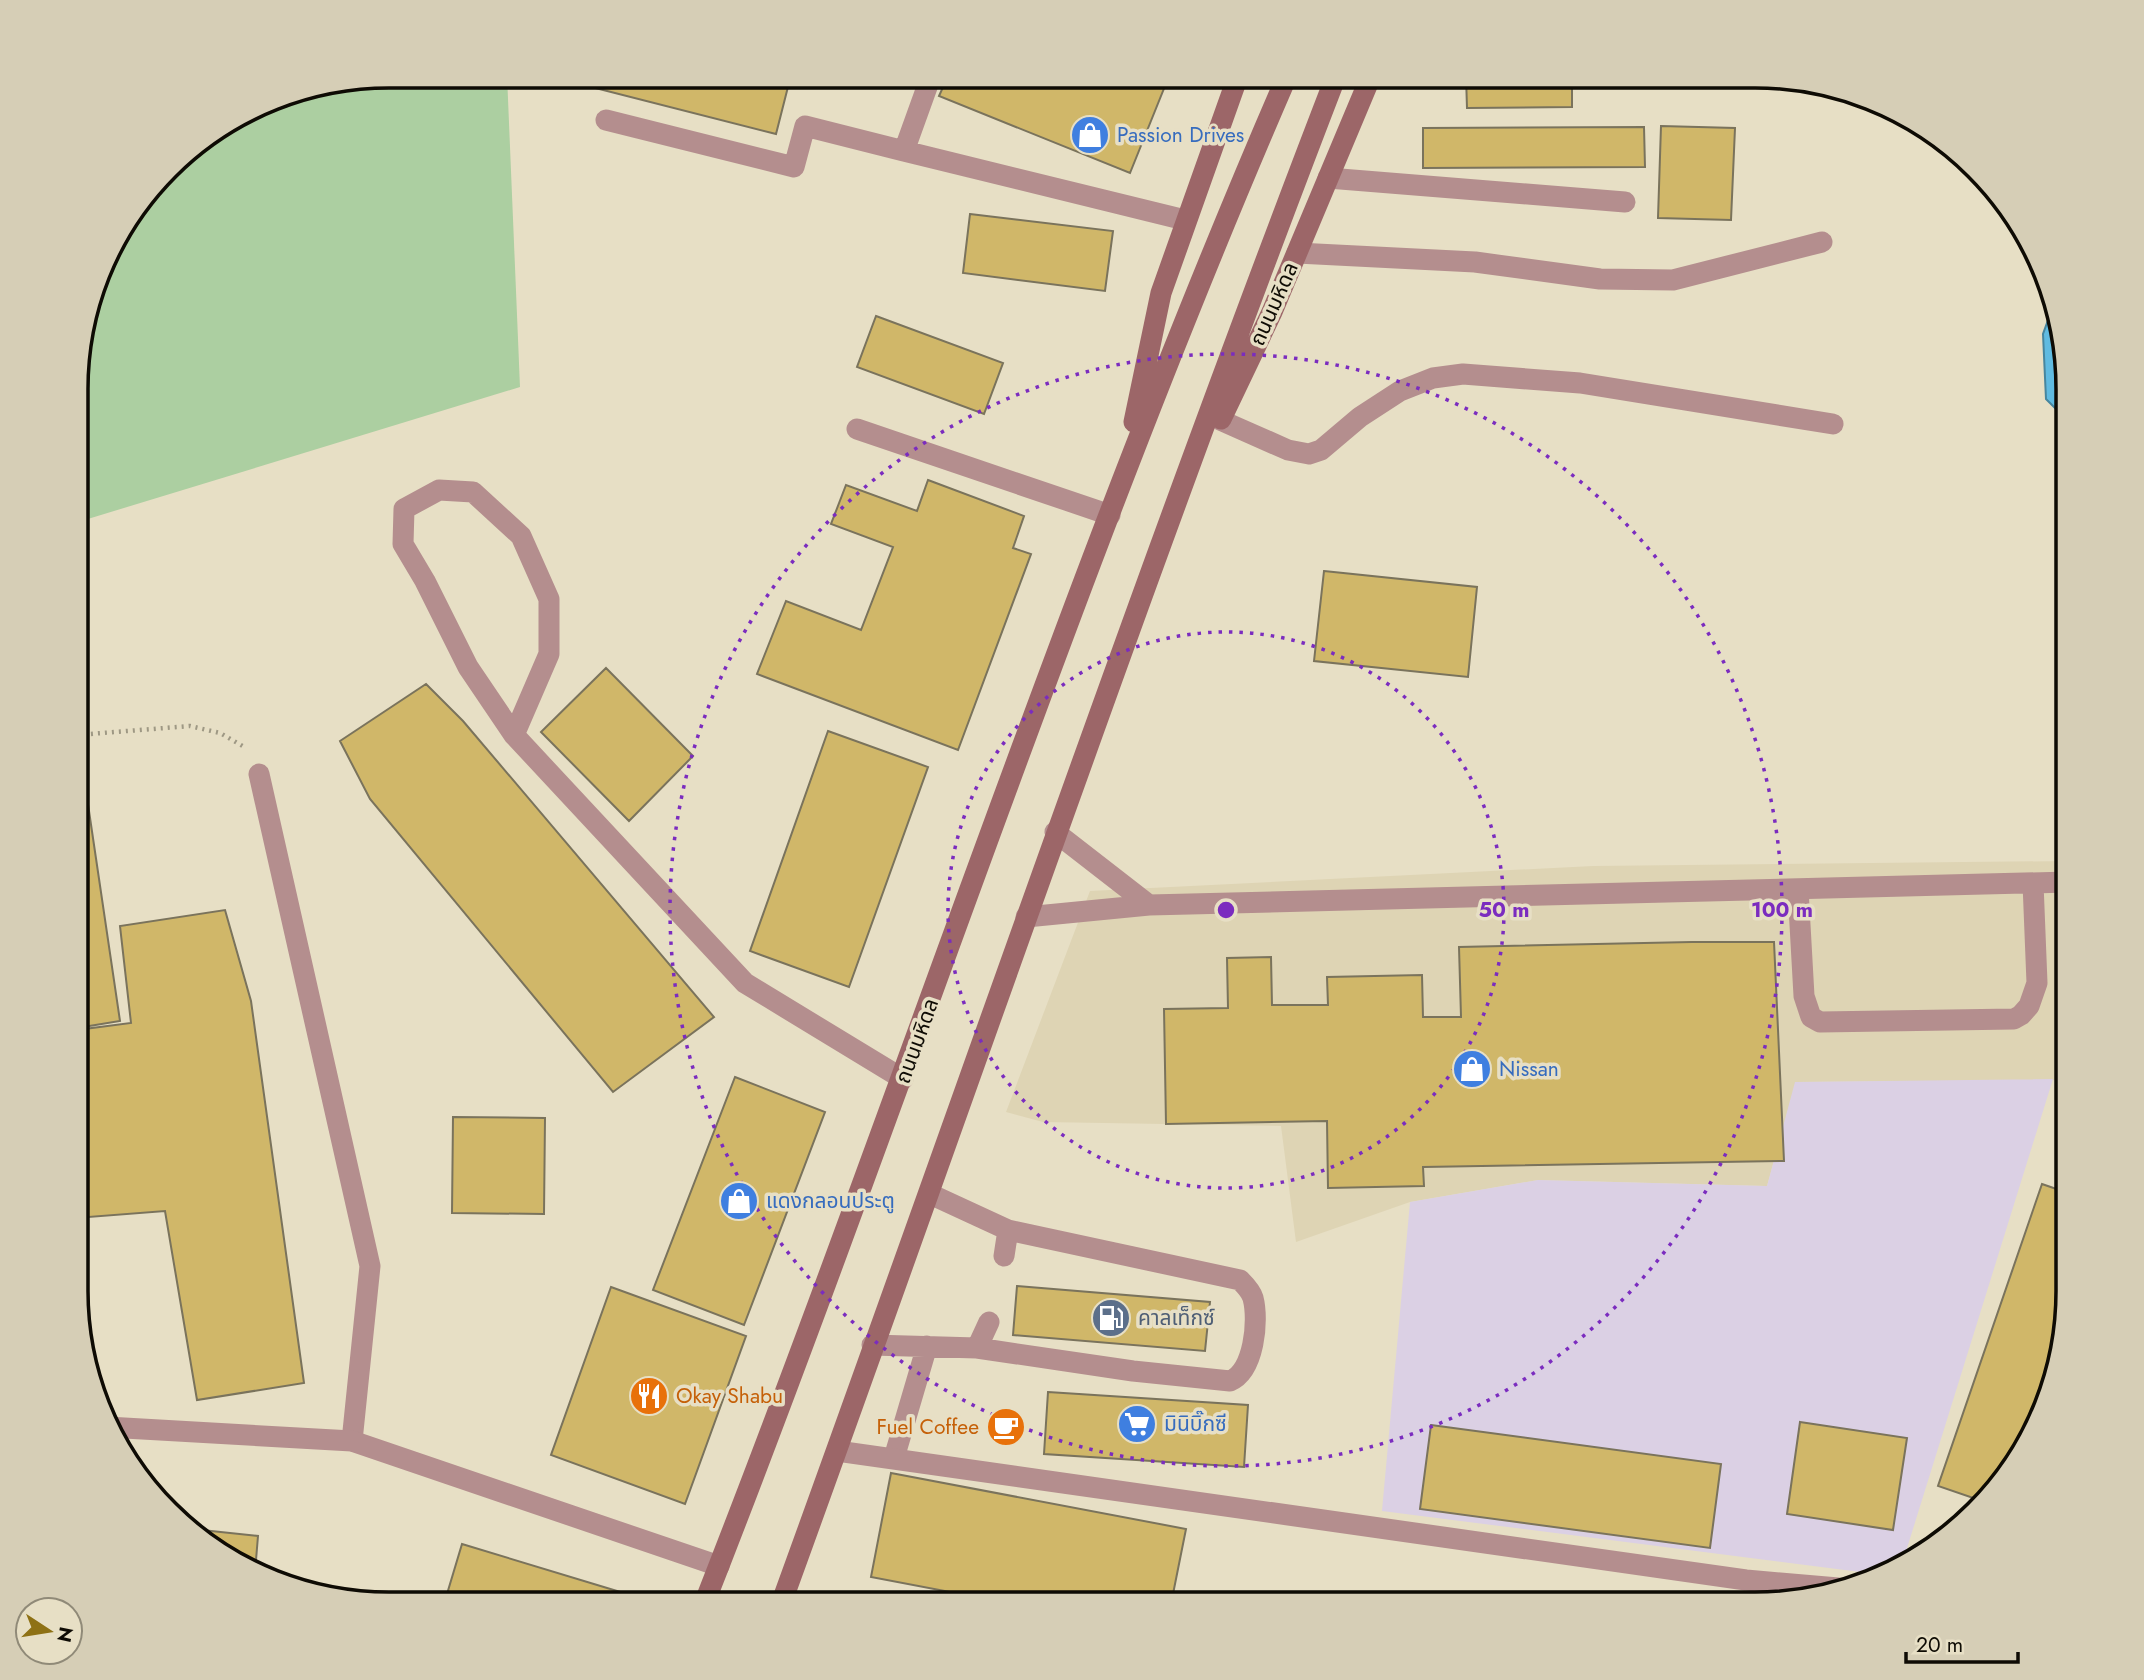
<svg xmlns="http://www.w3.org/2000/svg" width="2144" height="1680" font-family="Jost,'Noto Sans Thai',sans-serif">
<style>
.built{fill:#ded4b4}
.industrial{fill:#dbd0e4}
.green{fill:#accfa1}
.water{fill:#60bbe1;stroke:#47869f;stroke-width:2}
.building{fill:#d0b769;stroke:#7a735c;stroke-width:2}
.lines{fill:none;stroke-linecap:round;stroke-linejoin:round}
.path{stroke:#9e9884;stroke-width:4.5;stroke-dasharray:2 5;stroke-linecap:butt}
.service{stroke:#b48e8e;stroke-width:21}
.minor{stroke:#b48e8e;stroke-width:21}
.secondary{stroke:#9c6668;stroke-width:21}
.ring{fill:none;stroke:#7b2cbf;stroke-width:3.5;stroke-dasharray:3.5 7}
.labels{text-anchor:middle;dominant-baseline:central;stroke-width:7;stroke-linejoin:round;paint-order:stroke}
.shop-label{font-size:21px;fill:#366cbe;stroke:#e7dfc5;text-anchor:start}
.street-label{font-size:21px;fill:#0e0b04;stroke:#e7dfc5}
.service-label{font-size:21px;fill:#4e5e75;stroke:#e7dfc5;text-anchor:start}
.food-label{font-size:21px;fill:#c56008;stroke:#e7dfc5;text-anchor:start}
.rim{fill:none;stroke:#0e0b04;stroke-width:3.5}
.centre{fill:#7b2cbf;stroke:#e7dfc5;stroke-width:3.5}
.ring-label{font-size:21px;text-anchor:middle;font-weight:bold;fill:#7b2cbf;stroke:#e7dfc5;stroke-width:7;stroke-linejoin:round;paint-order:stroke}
</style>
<rect width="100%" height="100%" fill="#e7dfc5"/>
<path class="built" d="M2068,861V1080L1796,1082L1767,1186L1538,1180L1410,1202L1296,1242L1281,1126L1043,1122L1006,1112L1090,891L1593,866Z"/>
<path class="industrial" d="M2053,1079L1903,1561L1884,1575L1382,1511L1410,1202L1538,1180L1767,1186L1795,1082Z"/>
<path class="green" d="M389,75H507L520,387L78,522V347L117,232L182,153L287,92Z"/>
<path class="water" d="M2051,312L2069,388V413H2060L2046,399L2043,334Z"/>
<path class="building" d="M561,75H791L776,134L560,79Z
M948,76H1169L1130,173L939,96Z
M1466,76H1572V107L1467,108Z
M1661,126L1735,128L1731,220L1658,218Z
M1644,127L1645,167L1423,168V128Z
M970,214L1113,231L1105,291L963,273Z
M876,316L1003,363L984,414L857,367Z
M928,480L1024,516L1013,548L1031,554L958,750L757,674L786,601L861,630L893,547L831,524L846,485L917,511Z
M1324,571L1477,587L1468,677L1314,661Z
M606,668L693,756L629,821L541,732Z
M426,684L463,721L714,1017L613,1092L370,799L340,741Z
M828,731L928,767L849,987L750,951Z
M85,784L120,1021L77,1028V785Z
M225,910L251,1001L304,1383L197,1400L165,1211L76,1218L77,1030L131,1023L120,926Z
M1692,942H1774L1784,1161L1423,1167L1424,1186L1328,1188L1327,1121L1166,1124L1164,1009L1228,1008L1227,958L1271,957L1272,1005H1328L1327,977L1422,975L1423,1017H1461L1459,947Z
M735,1077L825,1112L744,1325L653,1290Z
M453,1117L545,1118L544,1214L452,1213Z
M2042,1184L2068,1193V1312L2045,1412L1985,1502L1938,1486Z
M1017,1286L1210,1302L1205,1351L1013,1335Z
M611,1287L746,1336L685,1504L551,1455Z
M1048,1392L1248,1405L1244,1467L1044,1454Z
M1800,1422L1907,1438L1893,1530L1787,1514Z
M1431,1425L1721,1464L1710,1548L1420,1509Z
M891,1473L1186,1529L1171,1604H1013L871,1577Z
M183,1528L258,1536L255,1572Z
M462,1544L650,1601L649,1604H444Z"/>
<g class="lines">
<path class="path" d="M77,735L190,726L220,733L246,748"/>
<path class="service" d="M931,76L904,151L1185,220
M606,120L794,167L805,126L904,151
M1328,178L1625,202
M1297,253L1475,262L1600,279L1673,280L1822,242
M1220,420L1288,450L1309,454L1321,450L1360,417L1400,391L1433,378L1463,374L1580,383L1833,424
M857,429L1110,515
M514,735L549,654V599L521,536L473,492L439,490L404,509L403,544L425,581L468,667L514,735L745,983L903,1079
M259,774L370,1266L352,1441
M1055,832L1149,905L2068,882
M1798,889L1804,996L1811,1017L1820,1022L2014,1019L2021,1015L2029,1006L2037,983L2033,883
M1026,917L1149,905
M930,1194L1008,1230L1004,1256
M872,1345L977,1348L989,1322
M977,1348L1133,1371L1230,1381C1254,1371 1259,1321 1253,1298C1251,1291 1245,1285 1240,1280L1008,1230
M894,1458L927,1346"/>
<path class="minor" d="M107,1427L352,1441L719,1566
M837,1451L1746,1580L1838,1588"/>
<path class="secondary" d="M1221,419L1272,312L1371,76
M1134,422L1161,293L1238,76
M704,1604C903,1097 1070,576 1287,76
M781,1604C966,1095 1141,582 1336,76"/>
</g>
<g class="ring">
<circle cx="1226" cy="910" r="278"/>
<circle cx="1226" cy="910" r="556"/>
</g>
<defs>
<symbol id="shop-disc" viewBox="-11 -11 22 22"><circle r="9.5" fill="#3f7fe0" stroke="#e7dfc5"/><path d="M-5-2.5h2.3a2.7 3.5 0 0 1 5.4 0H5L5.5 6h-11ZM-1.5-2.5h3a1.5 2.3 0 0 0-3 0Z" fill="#fff"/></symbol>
<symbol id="fuel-disc" viewBox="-11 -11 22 22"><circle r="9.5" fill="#5c6f8a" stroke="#e7dfc5"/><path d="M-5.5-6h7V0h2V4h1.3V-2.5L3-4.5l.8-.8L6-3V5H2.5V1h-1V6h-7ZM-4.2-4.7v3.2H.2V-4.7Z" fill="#fff"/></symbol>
<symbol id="restaurant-disc" viewBox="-11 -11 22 22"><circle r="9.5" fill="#e8710a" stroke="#e7dfc5"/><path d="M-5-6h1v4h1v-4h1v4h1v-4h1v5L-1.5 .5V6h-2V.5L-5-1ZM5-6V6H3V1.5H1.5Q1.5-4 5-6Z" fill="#fff"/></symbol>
<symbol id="supermarket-disc" viewBox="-11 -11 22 22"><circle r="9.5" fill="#3f7fe0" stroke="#e7dfc5"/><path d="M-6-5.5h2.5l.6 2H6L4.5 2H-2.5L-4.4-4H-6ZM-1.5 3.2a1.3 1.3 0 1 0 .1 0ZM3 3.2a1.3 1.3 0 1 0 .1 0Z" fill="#fff"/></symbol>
<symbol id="cafe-disc" viewBox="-11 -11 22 22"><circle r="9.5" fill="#e8710a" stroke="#e7dfc5"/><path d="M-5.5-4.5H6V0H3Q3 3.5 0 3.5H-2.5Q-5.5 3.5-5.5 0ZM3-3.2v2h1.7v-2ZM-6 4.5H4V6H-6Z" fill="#fff"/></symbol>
</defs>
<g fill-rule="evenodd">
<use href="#shop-disc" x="1068" y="113" width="44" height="44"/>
<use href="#shop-disc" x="1450" y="1047" width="44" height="44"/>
<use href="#shop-disc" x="717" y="1179" width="44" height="44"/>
<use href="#fuel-disc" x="1089" y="1296" width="44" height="44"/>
<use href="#restaurant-disc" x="627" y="1374" width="44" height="44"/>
<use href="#supermarket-disc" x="1115" y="1402" width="44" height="44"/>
<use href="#cafe-disc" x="984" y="1405" width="44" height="44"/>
</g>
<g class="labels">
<g class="shop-label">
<text x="1117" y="135">Passion Drives</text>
<text x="1499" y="1069">Nissan</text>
<text x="766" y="1201">แดงกลอนประตู</text>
<text x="1164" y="1424">มินิบิ๊กซี</text>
</g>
<g class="street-label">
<text transform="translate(1274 304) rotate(-66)">ถนนมหิดล</text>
<text transform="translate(917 1041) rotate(-70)">ถนนมหิดล</text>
</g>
<g class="service-label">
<text x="1138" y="1318">คาลเท็กซ์</text>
</g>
<g class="food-label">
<text x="676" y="1396">Okay Shabu</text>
<text x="979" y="1427" text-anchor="end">Fuel Coffee</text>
</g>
</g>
<path d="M0 0H2144V1680H0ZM389 88H1755A301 301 0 0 1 2056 389V1291A301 301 0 0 1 1755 1592H389A301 301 0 0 1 88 1291V389A301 301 0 0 1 389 88Z" fill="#d6ceb6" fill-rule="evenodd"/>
<path class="rim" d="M389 88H1755A301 301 0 0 1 2056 389V1291A301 301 0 0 1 1755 1592H389A301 301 0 0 1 88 1291V389A301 301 0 0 1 389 88Z"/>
<circle cx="1226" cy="910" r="10" class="centre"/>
<g class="ring-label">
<text x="1504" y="917">50 m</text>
<text x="1782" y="917">100 m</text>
</g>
<g transform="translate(49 1631) rotate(102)"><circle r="33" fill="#e7dfc5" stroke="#908a78" stroke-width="2"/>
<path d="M0-5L12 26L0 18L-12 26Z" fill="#8e7115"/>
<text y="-10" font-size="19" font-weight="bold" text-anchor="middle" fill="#0e0b04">N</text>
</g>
<path d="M1906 1652v10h112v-10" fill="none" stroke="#0e0b04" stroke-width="3.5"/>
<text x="1916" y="1652" font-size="21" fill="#0e0b04" stroke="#e7dfc5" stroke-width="5" paint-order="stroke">20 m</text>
</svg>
